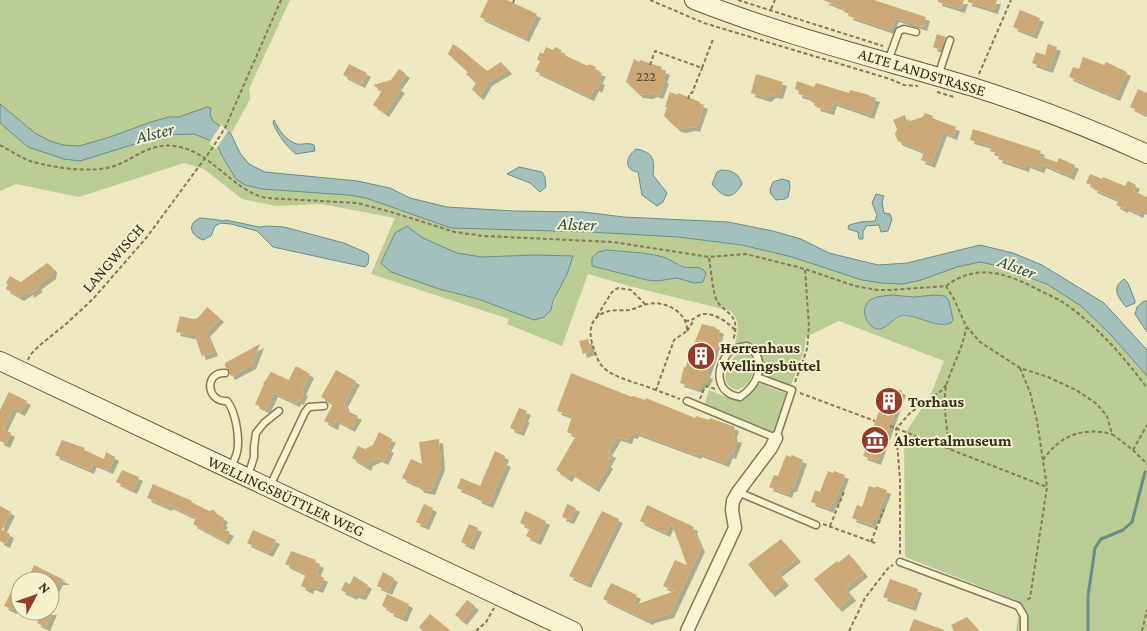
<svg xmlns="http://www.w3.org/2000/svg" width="1147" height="631" font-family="'Crimson Pro',serif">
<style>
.green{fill:#bacb94;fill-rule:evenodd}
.water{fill:#a3bfbc;stroke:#6a8d8a}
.pier{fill:#ede8c0}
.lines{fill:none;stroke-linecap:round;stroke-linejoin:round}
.stream{stroke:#6a8d8a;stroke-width:3}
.building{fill:#cba976;filter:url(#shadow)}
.lane-casing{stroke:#867958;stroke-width:9}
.street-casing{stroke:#867958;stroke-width:15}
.secondary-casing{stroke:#675a3b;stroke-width:20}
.path{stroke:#867958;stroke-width:2;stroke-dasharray:4 2.5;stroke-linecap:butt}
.lane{stroke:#f8f4d3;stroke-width:6}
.street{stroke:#f8f4d3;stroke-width:12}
.secondary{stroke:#f8f4d3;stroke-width:18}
.labels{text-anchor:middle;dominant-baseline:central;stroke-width:4;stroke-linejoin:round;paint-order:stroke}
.number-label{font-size:14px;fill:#5a4c32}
.street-label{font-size:16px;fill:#352d1c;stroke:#f5f1cf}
.poi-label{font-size:16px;font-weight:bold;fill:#352d1c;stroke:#f5f1cf;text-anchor:start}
.water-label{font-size:18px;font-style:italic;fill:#2c5055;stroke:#f5f1cf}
</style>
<defs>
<filter id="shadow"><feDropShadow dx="4" dy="4" stdDeviation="0" flood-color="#0004"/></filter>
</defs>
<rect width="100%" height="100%" fill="#ede8c0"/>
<path class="green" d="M0,0H290L249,89L250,99L231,134L240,153L249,164L265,172L357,181L390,188L410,198L447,207L514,211L583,212L624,217L728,222L773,231L801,239L829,253L878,265L907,263L980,245L1013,253L1042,265L1104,303L1147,350V631H1016L1019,612L1015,600L905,557L904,435L930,396L944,361L839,321L806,337L804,351L791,385L762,374C762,361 761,354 751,344H737L735,342C739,329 740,322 731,311L629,286L588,274L562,346L507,324L509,319L371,274L395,218L321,204L276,206L242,199L204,169L184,163L79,197L16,184L0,191ZM407,226L423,238L456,253L481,257L535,255L572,256L551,310L534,320L478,299L439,289L381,263ZM607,250C624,251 642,252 658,256C669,258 681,268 691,267L688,282L677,278L657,281L647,280L592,266ZM891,295L914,297L935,295L950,305V311L953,320C944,332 924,318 912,317C891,315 890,330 875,328Z
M743,352C752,353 754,359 755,368C751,379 748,387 736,390C716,384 728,356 743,352Z
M758,383L788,394L775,432L704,407L709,390C731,399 743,406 758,383Z"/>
<path class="water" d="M0,104L35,133L50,141L63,145L79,146L110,137L151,122L169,117H179L207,107L211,108L210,115L213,121L231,134L240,153L249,164L265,172L357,181L390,188L410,198L447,207L514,211L583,212L624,217L728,222L773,231L801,239L829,253L878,265L907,263L980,245L1013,253L1042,265L1104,303L1147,350V376L1111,335L1081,306L1047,284L994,265L980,262L957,267L921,280L903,284L881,283L862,280L792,257L742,245L678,237L590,232L451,228L366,198L348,195L262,189L245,185L236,179L221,154L219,148L209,140L194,134L164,135L80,161L64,159L28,147L0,123Z
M274,120C278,129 286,141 297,144C304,145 306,142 314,145L315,151L296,154C286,146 278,135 273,123Z
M636,149C653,152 655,159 653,175L667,193L663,202L657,206L642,195L638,172C623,170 626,156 636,149Z
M519,167L542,172L545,177L546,187L540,192L530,183L507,174Z
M721,170C731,170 739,173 742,184C732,201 723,198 712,184L717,172Z
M782,179L789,181L790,187L788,197L785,199L776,200L771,194L770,189L773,182Z
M876,194L884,196L882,202L884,213L890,214L892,219L888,231L881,232L879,225L866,226L863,232V239H859L858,232L848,229L849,225L861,222L875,221L877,215L872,203Z
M200,218C208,219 216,219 223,221L226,220L259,227L267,226L284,227L344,243L367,253L369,256L368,264L365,267L273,247L257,231L231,224L221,223L215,226L211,236L203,240C191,236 186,224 200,218Z
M407,226L423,238L457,253L481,257L535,255L573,256L567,274L553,301L551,310L544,317L534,320L478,299L439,289L391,272L381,263L395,233Z
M607,250C626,252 645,252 663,257C670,259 677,265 684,267C693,269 700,264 706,273L703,282L694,283L677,278L657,281L647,280L592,266V258L598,252Z
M1124,279L1128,283L1135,301V303L1126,307C1118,297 1111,288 1124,279Z
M891,295L914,297L935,295L945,296L949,301L953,320L951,323C934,329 919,314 902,316C892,318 884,333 874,328C864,322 860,305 872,299C877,296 885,296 891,295Z
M1144,301H1147V332L1135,314L1137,307Z"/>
<path class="pier" d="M221,125L228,131L216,149L209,143Z"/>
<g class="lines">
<path class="stream" d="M1088,631V596L1095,548L1101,539L1123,530L1132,522L1145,472"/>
</g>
<path class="building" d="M488,0H507L537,14L525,38L480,17Z
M823,0H874L926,17L923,27L895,18L890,30L849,16L850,14L844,12L845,9Z
M938,0H964L961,9L938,2Z
M968,0H997L994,10L968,2Z
M1020,10L1040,18L1033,35L1013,27Z
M937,34L946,37L941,50L933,47Z
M453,44L462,50L487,71L501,62L508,70L488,82L480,96L472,90L476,83L466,74L468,72L448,54Z
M1048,44L1057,47L1049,69L1032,63L1036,52L1045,55Z
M546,47L553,50L555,47L562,50L560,53L588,66L589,64L596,67L595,70L602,73L598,80L601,81L598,89L595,87L590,97L535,71L540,61L537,60L540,52L543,54Z
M1083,57L1104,65L1106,62L1127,72L1116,97L1069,77L1073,67L1079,69Z
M634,59L639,62L640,60L662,67L661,69L666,71L663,79L665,80L659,95L653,93L649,95L639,94L626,82Z
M349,64L367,73L361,84L343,75Z
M399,69L406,74L397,87L401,89L385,113L373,105L382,91L373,85L391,80Z
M756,74L783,82L779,95L772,94L767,98L751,93Z
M797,81L814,87L816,83L849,93L850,90L869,95V96L876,98L870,115L833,102L830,111L816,107L817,104L810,101L811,98L798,94L799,91L795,89Z
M1138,89L1147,93V115L1130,107Z
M670,92L678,95V93L700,102L699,103L704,105L696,128L691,127L682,129L677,128L664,116L667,107H665Z
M925,113L933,116L932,118L956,127L953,136L943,132L931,164L921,160L924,152L898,141L895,134L897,129L893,120L905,115L907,122L923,117Z
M973,129L1041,151L1039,156L1057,162L1059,158L1075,165L1070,176L1042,164L1040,169L1026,164L1025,168L998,159L1000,154L990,151L992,146L970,140Z
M1090,174L1102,179L1103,177L1125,186L1128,181L1136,185L1133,191L1147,197V212L1141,210L1139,214L1125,207L1124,209L1116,205L1119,200L1093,189L1094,186L1086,183Z
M47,263L53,268L52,275L37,286L39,288L30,294L29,291L20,297L6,289L8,284L6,283L10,276L21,282Z
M207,307L220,318L206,333L214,352L202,356L195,336L176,332L180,316L193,319L198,318Z
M702,324L715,327V328L720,330L718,338L722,339L719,347L716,346L706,374L709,375L706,382L702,381L699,389L680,383L684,367H686L688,359Z
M588,339L591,351L583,354L579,341Z
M260,344L252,365L231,376L225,366V363Z
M295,367H298L310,374L302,391L304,392L300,401L297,400L296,403L274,393L266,410L255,404L264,384H263L271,372L289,380Z
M336,370L356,381L344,403L347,411L358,416L351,428L336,420L334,426L324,421L333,404L321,397Z
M571,373L632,397L633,396L645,400L646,398L695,418L696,416L709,420L710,418L735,427L732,437L738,439L732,455L729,454L725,463L698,453L697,455L635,432L634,435L630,434L628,440L617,437L608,452L612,454L607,463L609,465L595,488L571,473L568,478L556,470L576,436L567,432L572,416L557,411Z
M888,386L902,391L877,461L863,456L866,449L862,448L868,432L871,433L880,409L877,408L882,392L886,394Z
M9,392L27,401L21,412L13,408L3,429L11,433L6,444L0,441V410Z
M519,408L527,411L524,418H526L520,432L510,428Z
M379,432L392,439L387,448L390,449L384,461L378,458L369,462L367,467L352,458L358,446L365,449L373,445Z
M439,439L441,466L431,491L421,489L417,485L402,478L411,459L422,464L419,442Z
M62,440L85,448L84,450L104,459L106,452L115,457L109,470L93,463L90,470L55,455Z
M495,451L505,456L503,461L507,463L489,504L477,499L478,497L457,488L461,478L480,486Z
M786,455L791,457L792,455L803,460L793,488H790L788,494L769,487L774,475L778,476Z
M122,470L139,477L133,490L116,482Z
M828,471L833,473L834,471L845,475L834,504L832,503L830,509L811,502L815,490L820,492Z
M153,484L192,501L191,502L209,511L214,510L217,514L224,518L222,522L224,523L221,528L230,532L225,541L193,524L196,518L171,506L169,505L168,507L147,498Z
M869,486L875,488L876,486L887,490L876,519L874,518L871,525L852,518L857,505L862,507Z
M424,504L433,508L425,526L416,522Z
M567,504L576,508L570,520L562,517Z
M647,505L694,527L693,530L701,548L670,614L651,619L649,621L603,599L611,583L637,595L632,606L675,591L663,586L675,560L687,565L671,522L666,533L640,521Z
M0,506L11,512L2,530L10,534L6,544L0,541Z
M525,511L546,521L537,541L526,536L530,528L520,523Z
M602,511L619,519L587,584L569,576Z
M469,524L478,528L470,546L461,542Z
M253,530L276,540L269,553L247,543Z
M781,539L797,558L778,573L785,582L771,593L748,564Z
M291,551L316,560L315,562L320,564L316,574L324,578L319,589L311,586L309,590L301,586L306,574L285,564Z
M849,554L864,573L845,588L852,597L838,608L814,579L837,561L838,563Z
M34,565L66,581H59L50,599V581H27Z
M383,572L394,578L388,591L377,586Z
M354,576L368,585L362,596L354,594L353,596L341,590L345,582L350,584Z
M890,579L918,589L912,607L883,597Z
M13,588L20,592V603L17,602L13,610L4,606Z
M387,594L409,604L403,618L389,612L390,610L382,606Z
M467,600L475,606L463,621L455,615Z
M42,611H53L46,627L37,623Z
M430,614L451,631H423L419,627Z
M967,617L979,631H954L951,625Z
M914,619L944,630V631H909Z"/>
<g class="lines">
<defs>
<path id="lane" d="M888,61L899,31L904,29L916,32
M938,76L950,40
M747,346C769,360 758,385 740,397C715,393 715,369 729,352C734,347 741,347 747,346Z
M225,373C204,372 206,402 227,401C236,412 240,439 237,452C236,457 233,463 231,467
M687,401L776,438L792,390L757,377
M248,476L254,457V447L256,433L264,423L279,411
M270,486L305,412L309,407L324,406
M738,492L816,525
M900,562L1018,606L1024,616V631"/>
<path id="street" d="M687,631L735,528L732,510L733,501L738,492L771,448L776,438"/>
<path id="secondary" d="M694,0C785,36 880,59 973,87C1033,106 1090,128 1147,154
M0,361L573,631"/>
</defs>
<use href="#lane" class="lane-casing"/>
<use href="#street" class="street-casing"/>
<use href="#secondary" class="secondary-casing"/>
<path class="path" d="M650,0L704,23L890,79L904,85L918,86
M738,0L883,46
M513,3L514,0
M771,9L775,0
M650,65L655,51L702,68L713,39
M979,74L1011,0
M937,92L954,97
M688,99L690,93H692L702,68
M0,145C9,150 20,157 30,161C54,168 94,174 117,165C137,157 150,143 174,146C211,150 231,190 266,198L357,203L391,212L455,232L484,236L613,242L709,257L746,254L805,269L855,286L877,290H891L946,286L954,299L966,326L980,342L1020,368L1048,377L1076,390L1097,404L1107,416L1112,434L1133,450L1147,464
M709,258C711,270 712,284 715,296C720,314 743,311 733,340
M946,286C975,264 1003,272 1033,287C1044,293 1057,298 1067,305C1098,327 1125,358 1147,388
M597,316L612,292L618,288L631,290L645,304
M685,321C692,321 694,318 700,315C711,310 729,323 736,331
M687,331L694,320
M28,360L30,355L40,345L66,324L93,299L147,237L211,150L225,128L281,0
M1020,368L1030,392L1037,421L1047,487L1030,598L1025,601
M795,382L807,349L809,327L805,269
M656,390C641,384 622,380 609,372C599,366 596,356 593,346C588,332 590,317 606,312C613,309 622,311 629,310C636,309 641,305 648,304C664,300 688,312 687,331L674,340L656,390L680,399
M800,393L875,421
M700,399L704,389L707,386L715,389
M890,426L1047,487
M950,449C947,433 942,398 947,383C953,364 963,348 966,328
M1133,450L1147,425
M1043,460C1060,435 1083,427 1112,434
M823,524L875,543
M830,526L844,492
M871,542L884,509
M900,554V480L896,429L910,413L941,391L946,385
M476,631L486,622L494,608
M849,631L865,598L889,567L893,565
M1142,631L1147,610"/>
<use href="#lane" class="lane"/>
<use href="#street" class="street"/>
<use href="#secondary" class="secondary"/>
</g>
<defs>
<symbol id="building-disc" viewBox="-11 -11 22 22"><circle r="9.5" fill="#943c29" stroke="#f5f1cf"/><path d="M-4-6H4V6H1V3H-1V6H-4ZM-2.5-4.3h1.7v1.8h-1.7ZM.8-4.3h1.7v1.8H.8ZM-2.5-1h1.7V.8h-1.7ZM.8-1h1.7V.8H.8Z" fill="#fff"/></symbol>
<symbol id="museum-disc" viewBox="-11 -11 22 22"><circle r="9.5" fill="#943c29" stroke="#f5f1cf"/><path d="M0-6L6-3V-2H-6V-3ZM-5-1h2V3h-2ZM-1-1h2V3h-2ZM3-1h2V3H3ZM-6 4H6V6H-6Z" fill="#fff"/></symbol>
</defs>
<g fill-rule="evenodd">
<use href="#building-disc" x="685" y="340" width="32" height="32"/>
<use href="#building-disc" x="873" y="385" width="32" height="32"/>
<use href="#museum-disc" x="859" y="424" width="32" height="32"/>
</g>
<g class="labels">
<g class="number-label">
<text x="646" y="76">222</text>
</g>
<g class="street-label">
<text transform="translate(922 72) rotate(17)">ALTE LANDSTRASSE</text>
<text transform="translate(113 258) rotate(-49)">LANGWISCH</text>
<text transform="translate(286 496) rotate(25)">WELLINGSBÜTTLER WEG</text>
</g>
<g class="poi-label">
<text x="720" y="347">Herrenhaus<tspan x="720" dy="18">Wellingsbüttel</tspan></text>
<text x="908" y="401">Torhaus</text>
<text x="894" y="440">Alstertalmuseum</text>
</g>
<g class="water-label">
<text transform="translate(155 133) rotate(-14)">Alster</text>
<text transform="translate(577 224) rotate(2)">Alster</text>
<text transform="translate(1017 267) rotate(21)">Alster</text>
</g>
</g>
<g transform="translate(35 596) rotate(49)"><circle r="24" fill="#f5f1cf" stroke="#a8a387"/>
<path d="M0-4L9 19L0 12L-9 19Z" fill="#943c29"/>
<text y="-8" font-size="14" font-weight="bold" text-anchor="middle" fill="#352d1c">N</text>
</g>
</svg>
